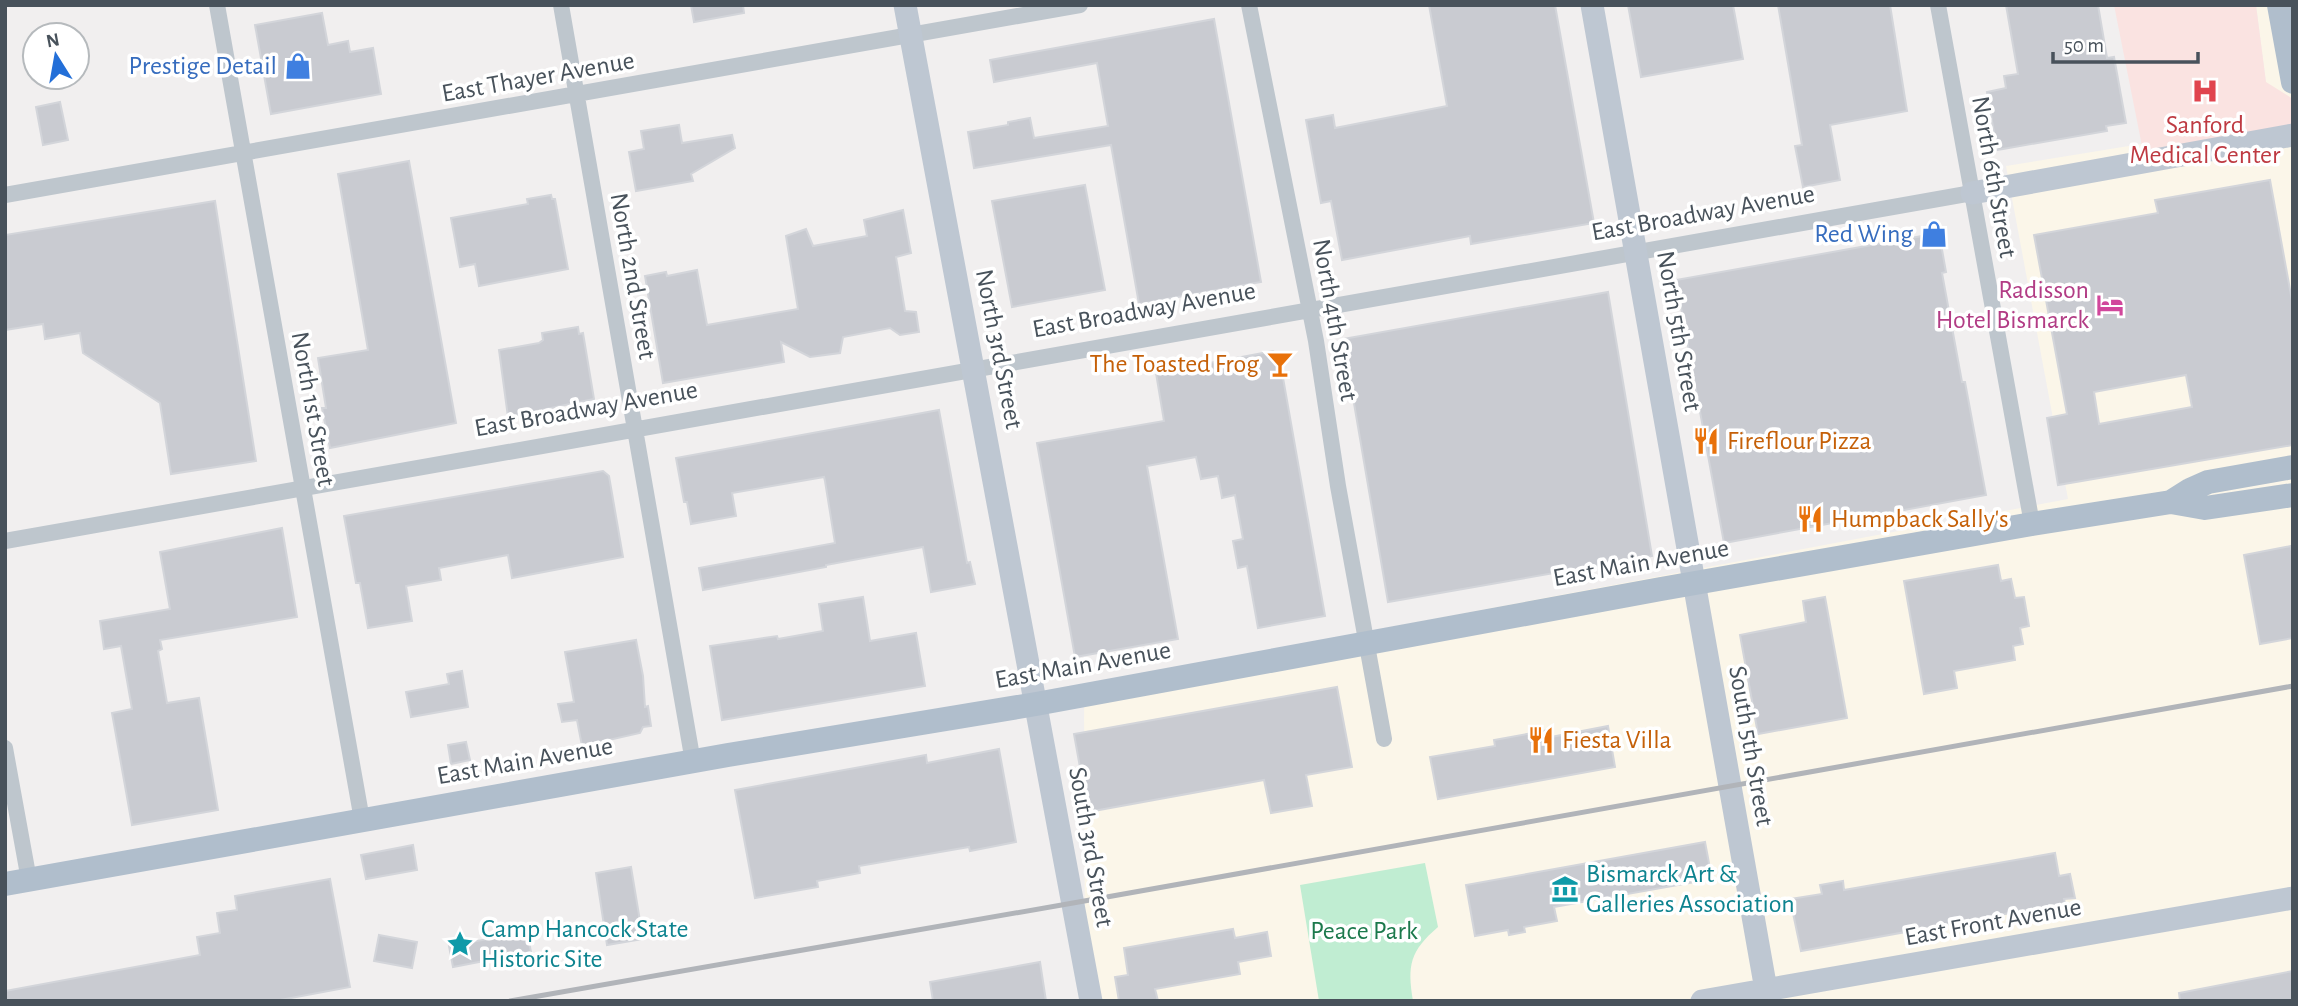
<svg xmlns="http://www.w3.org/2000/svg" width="2298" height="1006" font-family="'Alegreya Sans',sans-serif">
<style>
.commercial{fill:#fbf6e9}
.medical{fill:#fae3e1}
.green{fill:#c0edd2}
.building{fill:#c9cbd1;stroke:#d3d5da;stroke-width:2;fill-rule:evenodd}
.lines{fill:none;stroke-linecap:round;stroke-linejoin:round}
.street{stroke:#bec6cd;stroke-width:16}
.secondary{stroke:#bec7d2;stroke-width:23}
.primary{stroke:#b0becc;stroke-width:24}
.rail{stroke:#b1b4b9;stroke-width:5}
.labels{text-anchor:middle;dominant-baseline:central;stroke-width:7;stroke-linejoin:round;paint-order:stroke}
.shop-label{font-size:26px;fill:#366cbe;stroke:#fff;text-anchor:end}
.street-label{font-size:26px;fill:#48525b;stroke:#fff}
.health-label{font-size:26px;fill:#be3a42;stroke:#fff}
.hotel-label{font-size:26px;fill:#b23c85;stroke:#fff;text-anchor:end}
.food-label{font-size:26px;fill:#c56008;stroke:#fff;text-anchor:start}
.culture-label{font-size:26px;fill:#0d838f;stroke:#fff;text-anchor:start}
.park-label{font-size:26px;fill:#1c794c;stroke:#fff}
</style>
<rect width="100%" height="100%" fill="#f1efef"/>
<path class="commercial" d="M2256,5H2293V1001H1085L1084,685L2068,499L2006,166L2141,144L2266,83Z"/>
<path class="medical" d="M2114,5H2256L2266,82L2293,99V135L2145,161Z"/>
<path class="green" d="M1425,863L1438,927C1410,951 1407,965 1413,1001H1319L1300,885Z"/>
<path class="building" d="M691,5H743L744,13L694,22Z
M1429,5H1555L1594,223L1471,244L1470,236L1342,260L1331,201L1321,203L1306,120L1333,115L1335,128L1447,106Z
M1628,5H1733L1743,59L1641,77Z
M1778,5H1890L1907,111L1830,125L1840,180L1803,187L1795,146L1802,145Z
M2006,5H2098L2107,58L2114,57L2126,123L2106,126L2107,131L1997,150L1987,92L2006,88L2004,76L2018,74Z
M322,13L328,45L348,41L350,52L373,48L381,94L271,114L255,25Z
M1214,19L1261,282L1139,304L1111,145L974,168L968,132L1008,125V122L1030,118L1034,138L1108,126L1097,63L994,82L990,60Z
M60,102L68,140L43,145L36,107Z
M679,125L682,143L732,135L735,148L691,174L693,181L636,191L629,152L644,149L641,131Z
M409,161L456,423L330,448L322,408H326L318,358L368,350L338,174Z
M2270,180L2293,306V445L2058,485L2047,418L2067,414L2034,235L2158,213L2155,200ZM2186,375L2192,407L2099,424L2094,392Z
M1085,185L1105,290L1012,307L992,201Z
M551,195L552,199H555L568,269L479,286L475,264L460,267L451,218L528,204L527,199Z
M215,201L256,461L171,474L160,403L83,353L80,333L45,339L43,324L5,330V235Z
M903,210L911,253L896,257L905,311L916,312L919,332L900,335L890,328L843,337L840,353L810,357L781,342L784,362L663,383L645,276L666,272L667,276L697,270L707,325L798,309L786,236L806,229L813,246L867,236L864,220Z
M1939,233L1946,272L1942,273L1962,382H1965L1986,495L1724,543L1676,280Z
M1608,292L1652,556L1388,602L1343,339Z
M578,327L579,334L583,333L594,399L508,417L499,350L539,343L543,340L542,333Z
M1273,351L1279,355L1325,616L1258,628L1247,566L1238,568L1233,541L1243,539L1235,495L1222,498L1218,476L1201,479L1196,457L1147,466L1178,639L1075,657L1037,443L1164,421L1156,373Z
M939,410L967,563L970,562L975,584L931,592L923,547L826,565V567L703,590L699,568L835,543L825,481L824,477L732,493L736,516L691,524L687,502H684L676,458Z
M603,471L609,476L623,557L512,578L508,555L439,568L441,580L406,586L412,621L368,628L360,583H356L344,516Z
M282,528L297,617L160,640L162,649L158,651L167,703L199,698L218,810L132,825L112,713L132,709L121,646L104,649L100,621L170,609L160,552Z
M2291,546L2293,557V638L2260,644L2244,555Z
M1998,565L2001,581L2011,579L2015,598L2024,597L2029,626L2020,628L2023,644L2013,646L2015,660L1954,671L1957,688L1924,694L1904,581Z
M863,597L870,641L916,633L925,686L722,720L710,646L777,636L778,639L823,631L819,604Z
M1825,597L1847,718L1758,734L1740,635L1806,622L1803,601Z
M636,640L643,676L645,707L648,706L651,726L643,727L640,733L582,746L577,720L562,722L558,704L574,702L565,652Z
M462,671L468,707L411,717L406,692L449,684L447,674Z
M1337,687L1352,767L1306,775L1312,806L1271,813L1264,780L1088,812L1074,734Z
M1608,726L1615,767L1438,799L1430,757L1495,746L1494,740L1549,730L1551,737Z
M466,742L470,760L451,764L448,745Z
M999,749L1016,842L970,851L969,847L859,866L860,873L817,881L818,887L755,898L735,790L926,755L927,763Z
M1705,842L1712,879L1554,907L1557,921L1524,927L1525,932L1509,935L1508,930L1475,936L1466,885Z
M413,845L417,870L366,879L361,855Z
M2055,853L2059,876L2070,874L2075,898L2064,899L2065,903L1801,951L1790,899L1822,894L1820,885L1843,881L1844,890Z
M631,867L643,939L607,945L596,873Z
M330,879L350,987L275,1001H5V991L200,955L197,937L220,933L217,913L237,910L235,896Z
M1233,929L1235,938L1267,932L1271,956L1238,962L1240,974L1155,989L1158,1001H1119L1115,977L1128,975L1124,948Z
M527,932L531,952L453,967L449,946Z
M379,935L417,942L412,968L374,961Z
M1040,962L1046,1001H933L930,982Z
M2293,971V1001H2180L2179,993Z"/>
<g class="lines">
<path class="street" d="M217,5L362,820
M561,5L693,762
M1249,5L1316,341L1338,486L1384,739
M1938,5L2032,524
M5,195L1080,5
M5,541L1972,193
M5,748L29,880"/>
<path class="secondary" d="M905,5L1091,1001
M1592,5L1768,1001
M1972,193L2293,135
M1702,1001L2293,898"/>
<path class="primary" d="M2279,5L2293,82
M2171,502L2190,490L2208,482L2293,467
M5,884L728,755L1036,704L1661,589L2032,524L2171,502L2205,508L2293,495"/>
<path class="rail" d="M510,1001L1073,903L2293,686"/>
</g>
<defs>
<symbol id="shop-bare" viewBox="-9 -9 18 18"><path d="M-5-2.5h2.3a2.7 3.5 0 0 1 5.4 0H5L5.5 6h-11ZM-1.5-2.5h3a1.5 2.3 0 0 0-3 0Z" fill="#3f7fe0" stroke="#fff" stroke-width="2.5" paint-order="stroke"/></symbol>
<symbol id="hospital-bare" viewBox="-9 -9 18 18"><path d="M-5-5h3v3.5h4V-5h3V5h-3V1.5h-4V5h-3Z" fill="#e0444e" stroke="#fff" stroke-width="2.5" paint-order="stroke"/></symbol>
<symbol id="hotel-bare" viewBox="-9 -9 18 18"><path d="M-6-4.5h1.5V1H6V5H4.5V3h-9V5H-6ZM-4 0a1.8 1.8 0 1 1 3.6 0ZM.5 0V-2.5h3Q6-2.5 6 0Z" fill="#d1479c" stroke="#fff" stroke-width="2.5" paint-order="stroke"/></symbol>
<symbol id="bar-bare" viewBox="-9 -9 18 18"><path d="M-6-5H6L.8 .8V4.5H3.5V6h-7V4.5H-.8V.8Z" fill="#e8710a" stroke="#fff" stroke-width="2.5" paint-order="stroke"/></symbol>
<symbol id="restaurant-bare" viewBox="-9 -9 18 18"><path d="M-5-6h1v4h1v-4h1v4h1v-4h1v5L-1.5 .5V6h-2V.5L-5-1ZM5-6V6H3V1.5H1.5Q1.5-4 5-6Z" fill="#e8710a" stroke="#fff" stroke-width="2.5" paint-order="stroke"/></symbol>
<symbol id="museum-bare" viewBox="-9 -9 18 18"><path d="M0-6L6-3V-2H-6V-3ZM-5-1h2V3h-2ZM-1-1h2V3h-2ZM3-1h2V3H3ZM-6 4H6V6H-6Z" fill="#0f9aa8" stroke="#fff" stroke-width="2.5" paint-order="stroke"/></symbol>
<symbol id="sight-bare" viewBox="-9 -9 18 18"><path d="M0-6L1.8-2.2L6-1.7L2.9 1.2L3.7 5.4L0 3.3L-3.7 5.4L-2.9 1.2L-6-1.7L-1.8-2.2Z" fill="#0f9aa8" stroke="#fff" stroke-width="2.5" paint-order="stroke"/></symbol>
</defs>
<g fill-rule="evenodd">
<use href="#shop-bare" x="279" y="47" width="38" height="38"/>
<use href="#hospital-bare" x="2186" y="72" width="38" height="38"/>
<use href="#shop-bare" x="1915" y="215" width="38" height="38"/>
<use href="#hotel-bare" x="2091" y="286" width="38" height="38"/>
<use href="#bar-bare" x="1261" y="345" width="38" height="38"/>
<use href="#restaurant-bare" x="1687" y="422" width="38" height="38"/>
<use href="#restaurant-bare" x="1791" y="500" width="38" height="38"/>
<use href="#restaurant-bare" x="1522" y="721" width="38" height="38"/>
<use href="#museum-bare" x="1546" y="870" width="38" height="38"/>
<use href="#sight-bare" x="441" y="925" width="38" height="38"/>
</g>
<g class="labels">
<g class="shop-label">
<text x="277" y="66">Prestige Detail</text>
<text x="1913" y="234">Red Wing</text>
</g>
<g class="street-label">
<text transform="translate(538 77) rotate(-10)">East Thayer Avenue</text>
<text transform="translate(1994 177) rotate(80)">North 6th Street</text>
<text transform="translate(1703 213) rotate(-10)">East Broadway Avenue</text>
<text transform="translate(633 276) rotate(80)">North 2nd Street</text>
<text transform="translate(1144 310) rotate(-10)">East Broadway Avenue</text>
<text transform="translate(1335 320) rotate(80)">North 4th Street</text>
<text transform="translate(1679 331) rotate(80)">North 5th Street</text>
<text transform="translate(999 349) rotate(79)">North 3rd Street</text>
<text transform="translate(313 409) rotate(80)">North 1st Street</text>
<text transform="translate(586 409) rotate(-10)">East Broadway Avenue</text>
<text transform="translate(1641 563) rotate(-10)">East Main Avenue</text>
<text transform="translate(1083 665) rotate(-10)">East Main Avenue</text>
<text transform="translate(1751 746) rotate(80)">South 5th Street</text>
<text transform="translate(525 761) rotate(-10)">East Main Avenue</text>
<text transform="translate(1091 847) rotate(80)">South 3rd Street</text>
<text transform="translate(1993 922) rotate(-10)">East Front Avenue</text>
</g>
<g class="health-label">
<text x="2205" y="125">Sanford<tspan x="2205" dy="30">Medical Center</tspan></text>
</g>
<g class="hotel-label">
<text x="2089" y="290">Radisson<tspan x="2089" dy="30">Hotel Bismarck</tspan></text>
</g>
<g class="food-label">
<text x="1259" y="364" text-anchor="end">The Toasted Frog</text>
<text x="1727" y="441">Fireflour Pizza</text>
<text x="1831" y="519">Humpback Sally's</text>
<text x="1562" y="740">Fiesta Villa</text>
</g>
<g class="culture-label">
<text x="1586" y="874">Bismarck Art &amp;<tspan x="1586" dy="30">Galleries Association</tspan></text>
<text x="481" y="929">Camp Hancock State<tspan x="481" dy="30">Historic Site</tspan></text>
</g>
<g class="park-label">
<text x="1364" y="931">Peace Park</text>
</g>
</g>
<rect width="2298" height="1006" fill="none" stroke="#48525b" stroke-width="14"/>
<g transform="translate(56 56) rotate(349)"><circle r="33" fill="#ffffff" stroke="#b6babd" stroke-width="2"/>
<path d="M0-5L12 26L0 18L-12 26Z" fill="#236fd8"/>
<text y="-10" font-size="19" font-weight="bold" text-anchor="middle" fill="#48525b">N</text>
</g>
<path d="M2053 52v10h145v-10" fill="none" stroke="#48525b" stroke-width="3.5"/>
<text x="2064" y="52" font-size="21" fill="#48525b" stroke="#ffffff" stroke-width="5" paint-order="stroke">50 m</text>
</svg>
